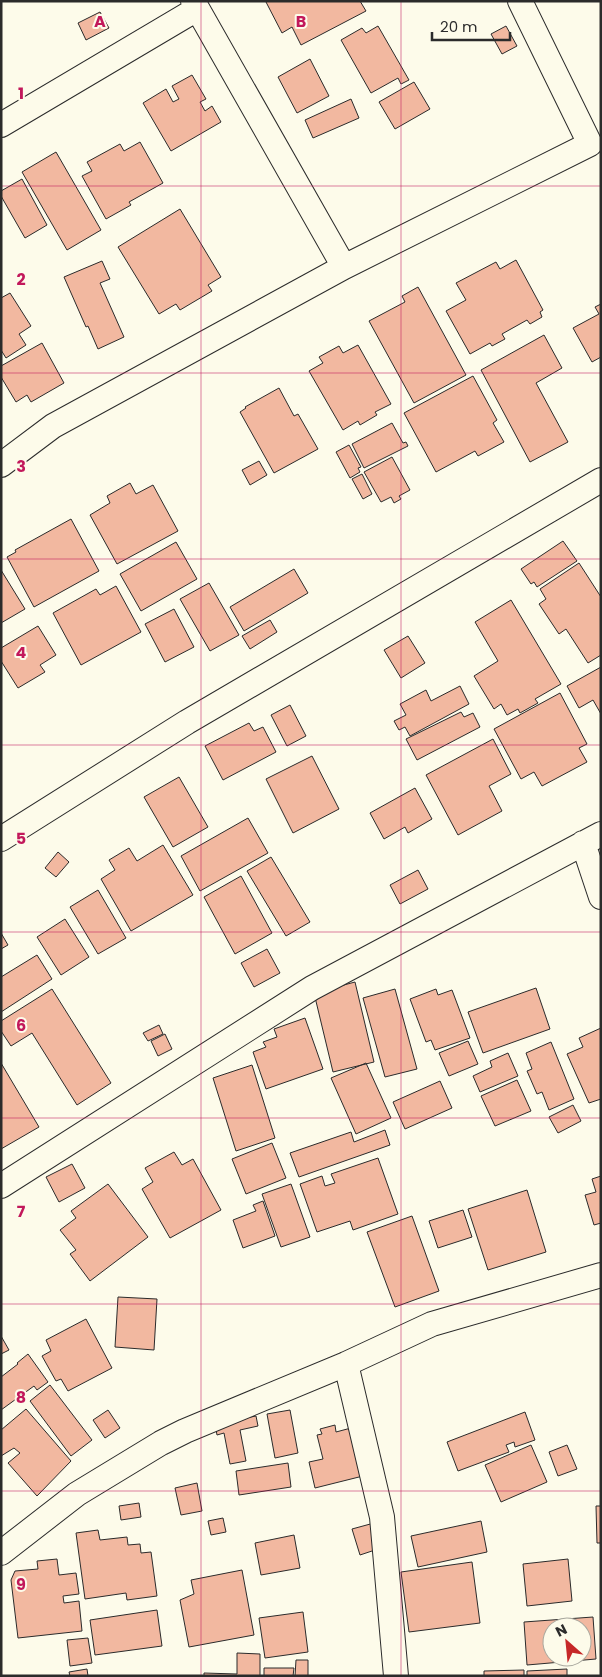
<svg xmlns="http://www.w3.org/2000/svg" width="602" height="1677" font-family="Poppins,sans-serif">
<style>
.building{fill:#f2b8a0;stroke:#2b2b2b;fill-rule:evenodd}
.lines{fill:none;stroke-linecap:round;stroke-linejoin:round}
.minor-casing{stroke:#2b2b2b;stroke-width:26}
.minor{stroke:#fdfbea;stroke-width:24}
.grid{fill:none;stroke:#c2185b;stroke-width:1;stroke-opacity:0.55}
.grid-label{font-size:16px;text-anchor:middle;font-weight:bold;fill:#c2185b;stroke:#fdfbea;stroke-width:4;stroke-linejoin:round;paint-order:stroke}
</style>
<rect width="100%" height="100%" fill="#fdfbea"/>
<path class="building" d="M268,1H360L366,11L301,45L292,27L282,33L266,2Z
M100,12L109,28L86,40L78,23Z
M378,26L409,80L401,84L398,78L371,93L341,40L362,28L366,33Z
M506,26L517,46L502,54L491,34Z
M310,59L329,96L297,113L278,77Z
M192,75L206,99L200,102L205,111L212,106L221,122L171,151L143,103L166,89L173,102L179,99L172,86Z
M414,82L430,109L395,129L379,102Z
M351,99L359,118L313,138L305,120Z
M140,142L163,183L129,202L131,205L106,219L82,176L92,171L87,162L120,144L124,151Z
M56,152L101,230L67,250L22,172Z
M22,179L47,225L25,238L1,196V191Z
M180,209L221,277L208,285L212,291L180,310L176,304L159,314L118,247Z
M516,260L543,310L540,312L542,317L530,324L527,320L502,334L505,339L492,346L490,343L470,354L446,311L466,300L456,283L496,262L500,269Z
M102,261L110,279L100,283L124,337L98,349L88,326L86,327L64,277Z
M418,287L466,375L414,403L369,321L405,302L402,296Z
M10,293L31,326L19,334L26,345L6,358L1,350V298Z
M601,304V357L592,362L573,328L599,314L595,307Z
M544,335L562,368L536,383L568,442L530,462L481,370Z
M42,343L64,383L31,402L27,395L16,402L1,377V366Z
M358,345L391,404L375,412L377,415L360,425L358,421L343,430L309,371L323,363L319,357L339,346L343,353Z
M473,376L497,420L493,423L504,442L478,456L475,451L436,472L404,413Z
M279,388L294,416L298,414L318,449L274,473L240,412L246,408L245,407Z
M392,423L403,443L406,442L408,446L364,468L352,444Z
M349,445L361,467L358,468L360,472L350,478L336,452Z
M392,457L410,490L399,496L401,499L394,503L391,497L381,502L364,472Z
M259,461L267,475L250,485L242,470Z
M362,474L372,494L363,499L352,479Z
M130,483L136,494L153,485L178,531L117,564L90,515L110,503L107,496Z
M71,519L99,571L34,607L7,557L16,552L15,550Z
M563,541L577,561L537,587L534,582L531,584L521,569Z
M176,542L197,579L141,611L120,574Z
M579,563L601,597V655L588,663L566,629L559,634L539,604L546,599L540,589Z
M294,569L308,593L244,631L230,607Z
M1,570L25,609L1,623Z
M209,583L239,635L210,651L180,599Z
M116,586L141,632L81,665L53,613L96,589L100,595Z
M511,600L561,684L535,699L538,703L520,713L518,709L507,715L501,704L494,709L474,676L498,661L475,622Z
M174,609L194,647L165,662L145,624Z
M270,620L277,632L250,649L242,636Z
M38,626L56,655L40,665L45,672L18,688L1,661V648Z
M408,636L425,663L401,678L384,650Z
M601,667V714L593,700L579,708L567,686Z
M460,686L469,704L410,736L405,727L399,730L394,721L406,715L400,704L426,690L431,701Z
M560,693L587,744L579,748L587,762L542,786L534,772L521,779L494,729Z
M290,705L306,736L287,746L271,715Z
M461,712L464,717L473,713L480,727L417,760L406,739Z
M249,723L254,731L263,727L276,752L223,780L205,746Z
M493,739L511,774L489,786L502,811L458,835L426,775Z
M312,756L339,809L293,833L266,779Z
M179,777L208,827L173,847L144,797Z
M415,788L432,819L408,833L405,827L384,839L370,813Z
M248,818L268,853L200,891L181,856Z
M163,845L193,895L131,931L101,879L115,870L109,860L129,848L137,861Z
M58,852L69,862L56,877L45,868Z
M271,857L310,922L286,936L247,871Z
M418,870L428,889L400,904L390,885Z
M241,876L272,933L235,954L204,897Z
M98,890L126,938L98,954L70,907Z
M65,919L89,957L61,975L37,937Z
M1,933L8,945L1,949Z
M267,949L280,973L254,987L241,963Z
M37,955L52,979L1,1012V977Z
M355,982L374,1062L333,1072L314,993Z
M536,988L550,1029L483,1053L468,1012Z
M52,989L111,1083L77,1105L32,1033L11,1046L1,1031V1021Z
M395,989L417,1069L385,1077L363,998Z
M436,989L438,995L452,990L470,1038L435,1050L431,1040L426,1042L410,999Z
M305,1018L323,1069L266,1089L253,1052L266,1047L263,1042L277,1037L274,1029Z
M159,1025L163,1034L148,1041L143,1033Z
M601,1028V1099L589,1103L567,1054L583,1047L579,1038Z
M165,1034L172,1049L158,1056L151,1041Z
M468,1041L478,1064L449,1076L439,1053Z
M551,1042L574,1099L549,1110L542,1092L537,1094L527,1071L532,1069L526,1053Z
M508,1053L518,1076L480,1092L473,1076L492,1067L490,1061Z
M1,1063L39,1127L1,1149Z
M366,1063L391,1118L356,1134L331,1078Z
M252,1065L275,1138L236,1151L213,1078Z
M517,1080L531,1111L495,1126L481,1096Z
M440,1081L452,1108L405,1129L393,1102Z
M573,1105L581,1121L558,1133L549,1117Z
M385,1130L390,1145L299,1177L290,1153L351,1132L354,1142Z
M272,1143L286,1178L246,1194L232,1159Z
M174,1152L182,1165L193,1159L221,1210L170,1238L142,1189L153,1182L145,1168Z
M378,1158L398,1214L353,1230L350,1221L317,1232L300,1184L322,1176L325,1186L335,1183L331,1174Z
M72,1164L85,1188L59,1202L46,1177Z
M601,1176V1223L594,1225L585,1195L596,1192L592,1179Z
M108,1184L148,1237L90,1281L70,1254L76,1250L60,1230L76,1218L71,1211Z
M291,1184L310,1237L281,1247L262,1194Z
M527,1190L546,1252L488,1270L468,1209Z
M263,1201L275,1236L243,1248L233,1220L256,1211L253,1205Z
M463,1210L472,1237L438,1248L429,1221Z
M412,1216L439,1291L395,1307L367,1232Z
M118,1297L157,1299L154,1350L115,1347Z
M86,1319L112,1368L68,1391L61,1379L56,1381L42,1356L51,1351L46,1340Z
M1,1336L9,1350L1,1354Z
M28,1354L48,1382L37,1390L34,1386L1,1410V1377L18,1364L17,1363Z
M50,1385L92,1440L71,1456L30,1401Z
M26,1409L71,1461L37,1496L8,1463L20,1453L14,1448L1,1456V1430Z
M108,1410L120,1428L105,1438L93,1420Z
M290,1410L298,1453L275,1458L267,1414Z
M525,1412L535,1440L515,1447L514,1442L506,1445L509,1452L458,1471L447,1442Z
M256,1416L258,1426L240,1430L246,1461L230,1464L224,1433L217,1435L215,1424Z
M335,1425L336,1432L351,1428L363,1476L315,1488L309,1462L323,1459L317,1435L322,1434L320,1429Z
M531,1445L547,1482L501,1502L485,1465Z
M567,1445L577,1469L558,1476L549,1452Z
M288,1463L291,1487L239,1495L236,1471Z
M197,1483L202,1511L181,1515L175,1488Z
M139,1503L141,1517L121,1520L119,1506Z
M596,1506H601V1543H597Z
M223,1518L226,1532L211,1535L208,1521Z
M481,1521L487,1552L418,1567L411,1536Z
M374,1523L381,1548L360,1555L352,1529Z
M98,1530L100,1540L127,1537L128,1545L140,1544L141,1553L151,1552L157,1596L127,1600L126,1593L85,1599L76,1533Z
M294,1535L300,1568L261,1575L255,1543Z
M57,1559L59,1575L76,1573L79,1594L63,1596L64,1603L79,1601L82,1631L18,1638L11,1580L15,1571L38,1569L37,1561Z
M568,1559L572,1601L527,1606L523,1564Z
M472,1562L480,1623L409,1632L401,1572Z
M242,1570L254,1635L189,1647L180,1600L194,1594L191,1580Z
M157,1610L162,1646L95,1655L90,1620Z
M303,1612L308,1652L265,1658L259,1618Z
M593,1617L596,1659L527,1665L524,1622ZM552,1627H582V1657H552Z
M88,1638L92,1663L70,1666L67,1640Z
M237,1653L260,1654V1676H204V1673L237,1674Z
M296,1660H308V1676H295Z
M264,1668H294L293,1676H264Z
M87,1669L88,1676H70L69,1672Z
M567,1669V1676H527V1671Z
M524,1670V1676H484V1671Z"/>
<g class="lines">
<defs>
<path id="minor" d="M193,1L344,267
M1,125L197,9
M1,465L53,426L344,267L590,144L520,1
M1,839L187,722L601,480
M583,843L601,897
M1,1186L312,988L601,834
M346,1364L382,1517L396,1676
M1,1553L77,1494L161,1443L185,1431L346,1364L432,1324L601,1275"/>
</defs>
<use href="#minor" class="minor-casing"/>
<use href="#minor" class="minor"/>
</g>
<path class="grid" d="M201,1V1676M401,1V1676M1,186H601M1,373H601M1,559H601M1,745H601M1,932H601M1,1118H601M1,1304H601M1,1491H601"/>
<g class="grid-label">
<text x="100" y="27">A</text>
<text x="301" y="27">B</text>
<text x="21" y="99">1</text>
<text x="21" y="285">2</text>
<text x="21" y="472">3</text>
<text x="21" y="658">4</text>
<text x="21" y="844">5</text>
<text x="21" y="1031">6</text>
<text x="21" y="1217">7</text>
<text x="21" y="1403">8</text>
<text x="21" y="1590">9</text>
</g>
<rect width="602" height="1677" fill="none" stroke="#2b2b2b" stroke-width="5"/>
<g transform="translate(567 1642) rotate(333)"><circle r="24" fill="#fdfbea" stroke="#a9a89e"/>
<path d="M0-4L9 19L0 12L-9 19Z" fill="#c62828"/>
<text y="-8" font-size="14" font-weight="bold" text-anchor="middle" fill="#2b2b2b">N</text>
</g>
<path d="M432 32v8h78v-8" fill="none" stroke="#2b2b2b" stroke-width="2.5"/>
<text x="440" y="32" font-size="15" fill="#2b2b2b" stroke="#fdfbea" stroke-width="4" paint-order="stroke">20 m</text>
</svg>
